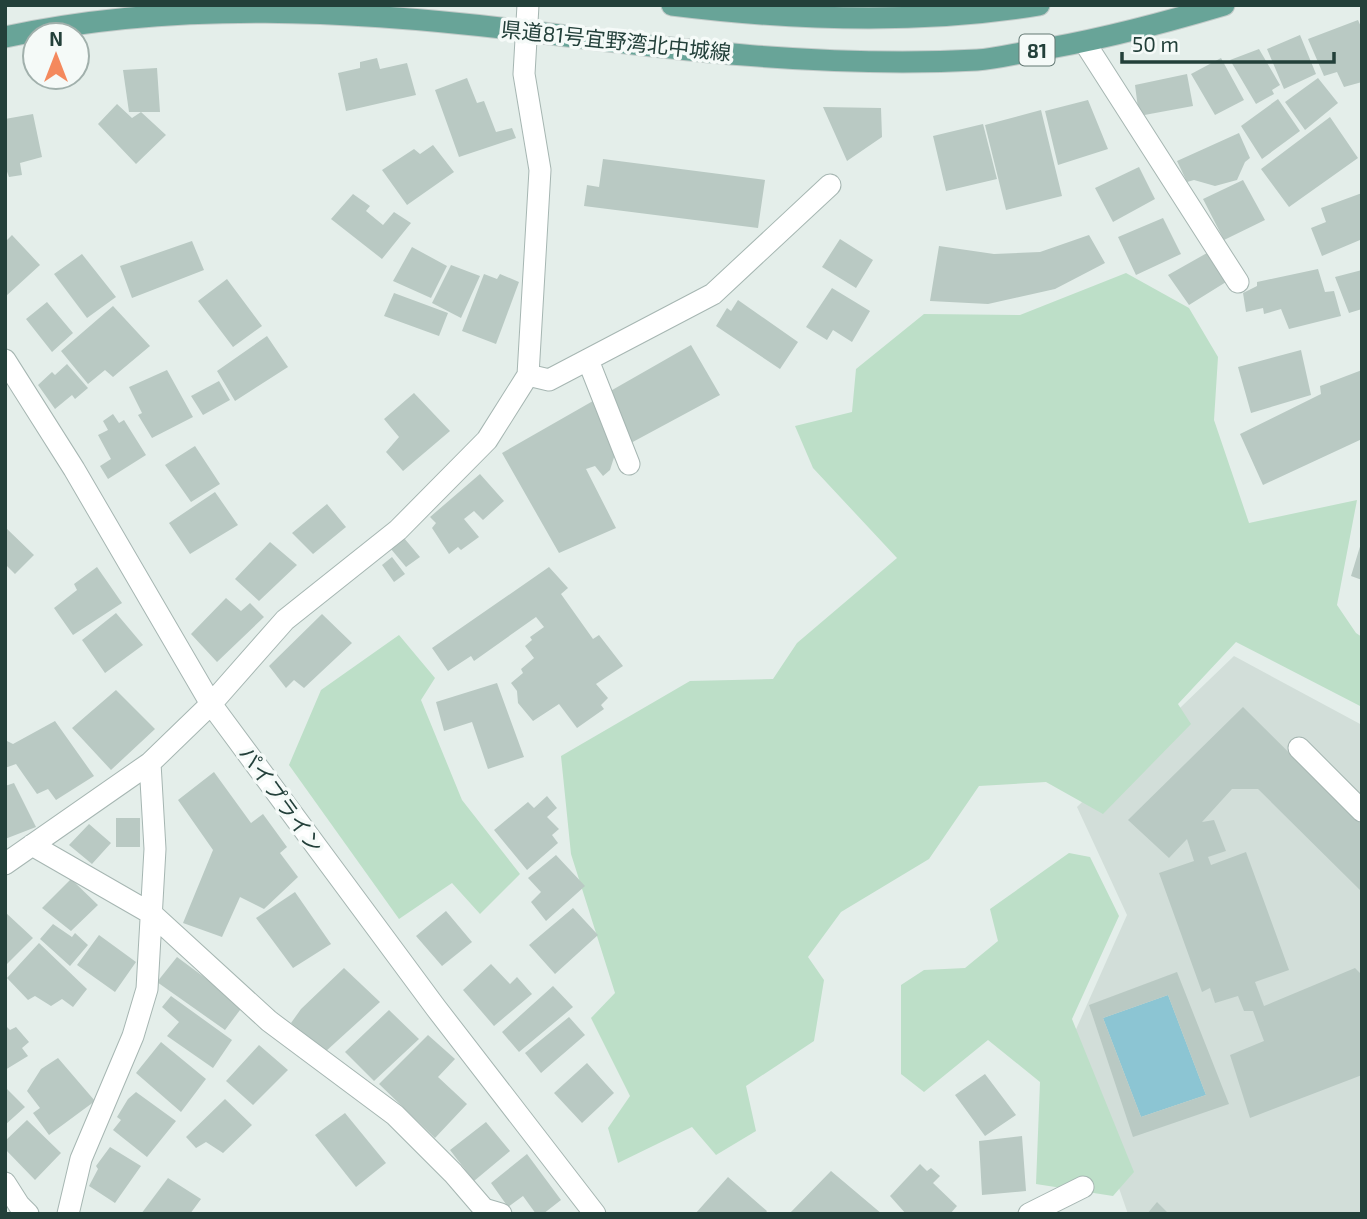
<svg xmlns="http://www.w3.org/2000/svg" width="1367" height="1219" font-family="'Exo 2','Noto Sans JP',sans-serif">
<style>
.built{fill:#d2ded9}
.green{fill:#bddfc8}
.water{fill:#8cc5d3}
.building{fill:#b9c9c3;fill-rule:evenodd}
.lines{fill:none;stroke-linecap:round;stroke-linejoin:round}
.minor-casing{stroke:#a6b6b2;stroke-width:23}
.major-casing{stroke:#c1cac8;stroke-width:23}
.minor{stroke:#fff;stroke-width:21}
.major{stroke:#68a498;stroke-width:21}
.labels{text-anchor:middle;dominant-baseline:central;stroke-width:7;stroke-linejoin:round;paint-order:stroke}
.shield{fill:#f5faf8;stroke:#627873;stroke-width:2}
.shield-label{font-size:19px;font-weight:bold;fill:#23403a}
.street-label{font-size:21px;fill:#23403a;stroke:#f5faf8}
</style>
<rect width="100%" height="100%" fill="#e4eeea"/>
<path class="built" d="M1234,656L1362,725V1214H1128L1069,1045L1127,915L1077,807Z"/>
<path class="green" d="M1126,273L1189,308L1218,357L1214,420L1249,523L1357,500L1337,605L1356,633L1362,637V707L1236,642L1178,704L1191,724L1103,814L1046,782L979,786L929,859L841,912L808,957L824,980L814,1041L746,1086L756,1131L716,1155L692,1127L618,1163L608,1128L630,1096L591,1018L615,993L571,854L561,756L690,681L773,679L797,643L897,558L813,468L795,426L852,412L856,369L924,314L1020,315Z
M399,635L435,678L421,700L462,800L520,874L480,914L452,883L399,919L289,765L321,690Z
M1069,853L1090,857L1119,916L1072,1019L1134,1172L1113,1196L1036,1184L1040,1082L988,1040L924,1092L901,1074V985L924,970L965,968L998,941L990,909Z"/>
<path class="water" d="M1168,995L1206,1095L1141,1117L1103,1018Z"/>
<path class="building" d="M1358,20L1362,29V82L1344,87L1337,72L1324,76L1308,39Z
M1300,35L1316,74L1284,89L1267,49Z
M1259,49L1280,85L1272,90L1274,94L1256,104L1230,60Z
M377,58L380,69L407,63L416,95L346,111L338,73L360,68V62Z
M1221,58L1244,100L1215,115L1191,74Z
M157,68L160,112H129L123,70Z
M1187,74L1193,106L1139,116L1135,85Z
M467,78L477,103L484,101L496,132L512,128L516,138L459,157L435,90Z
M1318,78L1338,103L1305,130L1285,102Z
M1278,99L1300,131L1262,159L1241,126Z
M1088,100L1108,149L1058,165L1045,111Z
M117,104L132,118L141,112L166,135L136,164L98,124Z
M823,107L881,108L882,137L847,161Z
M1041,110L1062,196L1006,210L985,125Z
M33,114L42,157L20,163L22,175L9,177L5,166V119Z
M1330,117L1358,158L1289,207L1261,169Z
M983,124L997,179L946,191L933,136Z
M1239,133L1250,158L1245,162L1237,180L1215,186L1194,180L1187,182L1177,161Z
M433,145L454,172L407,205L382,170L414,149L420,154Z
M603,159L765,180L758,228L584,206L587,185L599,187Z
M1139,167L1155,199L1113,222L1095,188Z
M1243,180L1265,220L1224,240L1203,199Z
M1362,193V243L1360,240L1322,256L1311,228L1326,222L1321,208Z
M353,194L370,206L366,211L383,225L394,212L411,223L382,259L331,219Z
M1163,218L1181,254L1136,275L1118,237Z
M12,235L40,265L5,297V242Z
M1089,235L1105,263L1055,289L988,304L930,301L939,246L994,254L1040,252Z
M840,239L873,260L856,288L822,267Z
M192,241L204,270L132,298L120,266Z
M412,247L447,266L431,298L393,281Z
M1207,253L1226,282L1189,305L1168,275Z
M82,254L116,297L87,318L54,274Z
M451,265L480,276L461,318L432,303Z
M1318,269L1325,292L1334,291L1341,316L1289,329L1281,309L1264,314L1263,308L1246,312L1243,293L1257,286V282Z
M1362,270V309L1349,313L1335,277Z
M484,274L497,279L500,274L519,282L496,344L462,331Z
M227,279L262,326L233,347L198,301Z
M832,288L870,311L852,342L833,330L827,340L806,327Z
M394,293L448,313L439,336L384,316Z
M738,300L798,342L780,369L716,326L727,308L731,311Z
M47,302L73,333L52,352L26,319Z
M113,306L150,346L113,377L105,370L88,384L61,351Z
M267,336L288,367L235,401L217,371Z
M691,345L720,395L616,451L610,470L603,476L595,466L586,469L616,528L559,553L502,453Z
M1301,350L1311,395L1251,413L1238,367Z
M67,364L88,388L75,399L72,395L55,409L38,385L52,372L55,375Z
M167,370L193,417L152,438L138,415L142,413L129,387Z
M1362,370V439L1263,485L1240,434L1321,394L1320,386Z
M219,381L230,400L203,415L191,396Z
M414,393L450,431L403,471L386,452L399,437L384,419Z
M113,414L119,423L124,420L146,455L108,479L100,466L111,459L98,435L108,430L103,421Z
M195,446L220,484L191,502L165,465Z
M480,474L504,501L483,520L474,511L464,519L479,537L461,550L458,547L449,554L432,528L436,523L430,517Z
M215,492L238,525L190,554L169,523Z
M327,504L346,527L313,554L292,533Z
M5,527L34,555L15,574L5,564Z
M404,538L420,557L406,567L391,549Z
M1362,540V580L1351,576Z
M270,542L297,565L259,601L235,579Z
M392,557L405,574L394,582L382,565Z
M97,567L122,603L73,635L54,608L77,590L74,584Z
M549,567L568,588L561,594L593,639L599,635L623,666L596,684L608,698L601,705L604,709L577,728L559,704L533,721L518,703L517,691L511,683L523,673L521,669L534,658L525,646L532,640L530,637L544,627L536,617L474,661L471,656L448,671L432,648Z
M226,598L241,611L250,603L264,617L217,662L191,634Z
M116,613L143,645L105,673L82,640Z
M322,614L352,643L304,688L294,680L286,688L269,666Z
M497,683L524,757L488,769L472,722L444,731L436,702Z
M116,690L155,729L111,770L72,728Z
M1243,707L1362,825V892L1258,789H1232L1202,822L1214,820L1226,851L1208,857L1211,865L1246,852L1289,970L1255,982L1264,1006L1355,968L1362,975V1075L1250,1118L1230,1055L1264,1041L1253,1011H1244L1238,996L1215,1003L1210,988L1202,992L1159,873L1194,861L1187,839L1169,858L1128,820Z
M55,721L94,776L56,800L48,789L37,794L16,764L5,768V740L13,744Z
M214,772L251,823L263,814L287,847L280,853L298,877L264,909L240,897L222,937L183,923L213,850L178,800Z
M14,783L36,827L5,839V786Z
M547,796L557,808L547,817L559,829L552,835L558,843L527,870L494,830L528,802L534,808Z
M116,818H140V847H116Z
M89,824L111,843L92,864L69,845Z
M556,855L585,886L546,921L531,902L541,892L528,878Z
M71,879L98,905L71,931L42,908Z
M295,892L331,944L293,968L256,918Z
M573,908L598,935L555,974L529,945Z
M446,911L472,942L442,966L416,936Z
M5,912L33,938L5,966Z
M53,924L72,937L75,933L88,945L70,966L40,939Z
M99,935L136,962L115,992L77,965Z
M39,943L87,989L73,1007L62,999L51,1006L35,996L28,1000L7,978Z
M177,957L243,1006L225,1030L157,982Z
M491,964L510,984L517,977L532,994L494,1026L463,990Z
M344,968L380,1002L325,1052L291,1023L301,1009Z
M1177,972L1229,1104L1133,1137L1089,1005ZM1168,995L1206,1095L1141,1117L1103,1018Z
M553,986L573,1007L519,1052L502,1032Z
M171,996L232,1040L213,1068L167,1036L179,1022L162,1007Z
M389,1010L419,1039L374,1081L345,1052Z
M569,1017L585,1035L541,1073L525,1053Z
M5,1025L10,1030L16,1027L29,1042L22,1048L28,1056L5,1070Z
M428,1035L455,1059L438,1077L467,1104L435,1138L379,1084Z
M161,1042L206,1079L181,1112L136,1073Z
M259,1045L288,1070L253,1105L226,1081Z
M58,1058L95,1101L49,1135L33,1113L40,1108L27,1091L41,1069Z
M587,1063L614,1093L582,1123L554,1093Z
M985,1074L1016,1115L985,1136L955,1095Z
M5,1087L25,1107L5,1125Z
M136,1092L176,1121L147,1157L113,1130L121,1120L117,1117L128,1099Z
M225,1099L252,1125L223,1153L206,1142L196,1148L186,1137Z
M345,1113L386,1163L356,1187L315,1135Z
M27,1120L61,1153L35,1180L5,1149V1141Z
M486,1122L510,1151L474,1181L450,1150Z
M1022,1136L1026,1191L982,1195L979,1141Z
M110,1147L141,1166L115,1203L89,1186L98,1169L96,1166Z
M527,1154L561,1200L543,1214H536L523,1196L508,1207L491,1183Z
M920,1164L927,1171L931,1168L940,1176L933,1183L957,1206L950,1214H906L890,1196Z
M831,1171L882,1214H789Z
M728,1177L767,1211L765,1214H695Z
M168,1178L201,1199L190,1214H141Z
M1157,1202L1169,1214H1147Z"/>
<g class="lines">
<defs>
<path id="minor" d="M1085,43L1238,282
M5,360L74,469L211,704L436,1008L595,1214
M588,360L629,464
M528,375L549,380L713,294L830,185
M1299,748L1362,811
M32,845L152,914L269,1021L395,1115L453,1173L484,1209L501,1214
M5,864L150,763L211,704L285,620L398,530L487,440L528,375L540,170L524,74L528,5
M5,1183L19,1205L28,1214
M68,1214L81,1159L133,1036L147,989L155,849L150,763
M1029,1214L1083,1187"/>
<path id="major" d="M672,5C793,20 919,25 1039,5
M5,37C177,0 354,10 527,31C676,50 827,68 977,60C995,59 1014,54 1032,51C1097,41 1160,24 1224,5"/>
</defs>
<use href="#minor" class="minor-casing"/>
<use href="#major" class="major-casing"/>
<use href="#minor" class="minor"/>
<use href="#major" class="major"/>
</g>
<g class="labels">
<rect class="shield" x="1019.5" y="34.5" width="35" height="31" rx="5"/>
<g class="shield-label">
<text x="1037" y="50">81</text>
</g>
<g class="street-label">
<text transform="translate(616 40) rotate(6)">県道81号宜野湾北中城線</text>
<text transform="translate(282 799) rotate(54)">パイプライン</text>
</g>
</g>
<rect width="1367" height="1219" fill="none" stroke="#23403a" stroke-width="14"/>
<g transform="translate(56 56)"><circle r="33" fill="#f5faf8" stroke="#a1b0ac" stroke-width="2"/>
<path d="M0-5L12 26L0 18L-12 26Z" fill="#f4895d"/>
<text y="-10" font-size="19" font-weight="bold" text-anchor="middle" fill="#23403a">N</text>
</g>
<path d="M1122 52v10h212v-10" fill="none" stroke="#23403a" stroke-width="3.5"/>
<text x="1132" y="52" font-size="21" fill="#23403a" stroke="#f5faf8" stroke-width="5" paint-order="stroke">50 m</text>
</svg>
